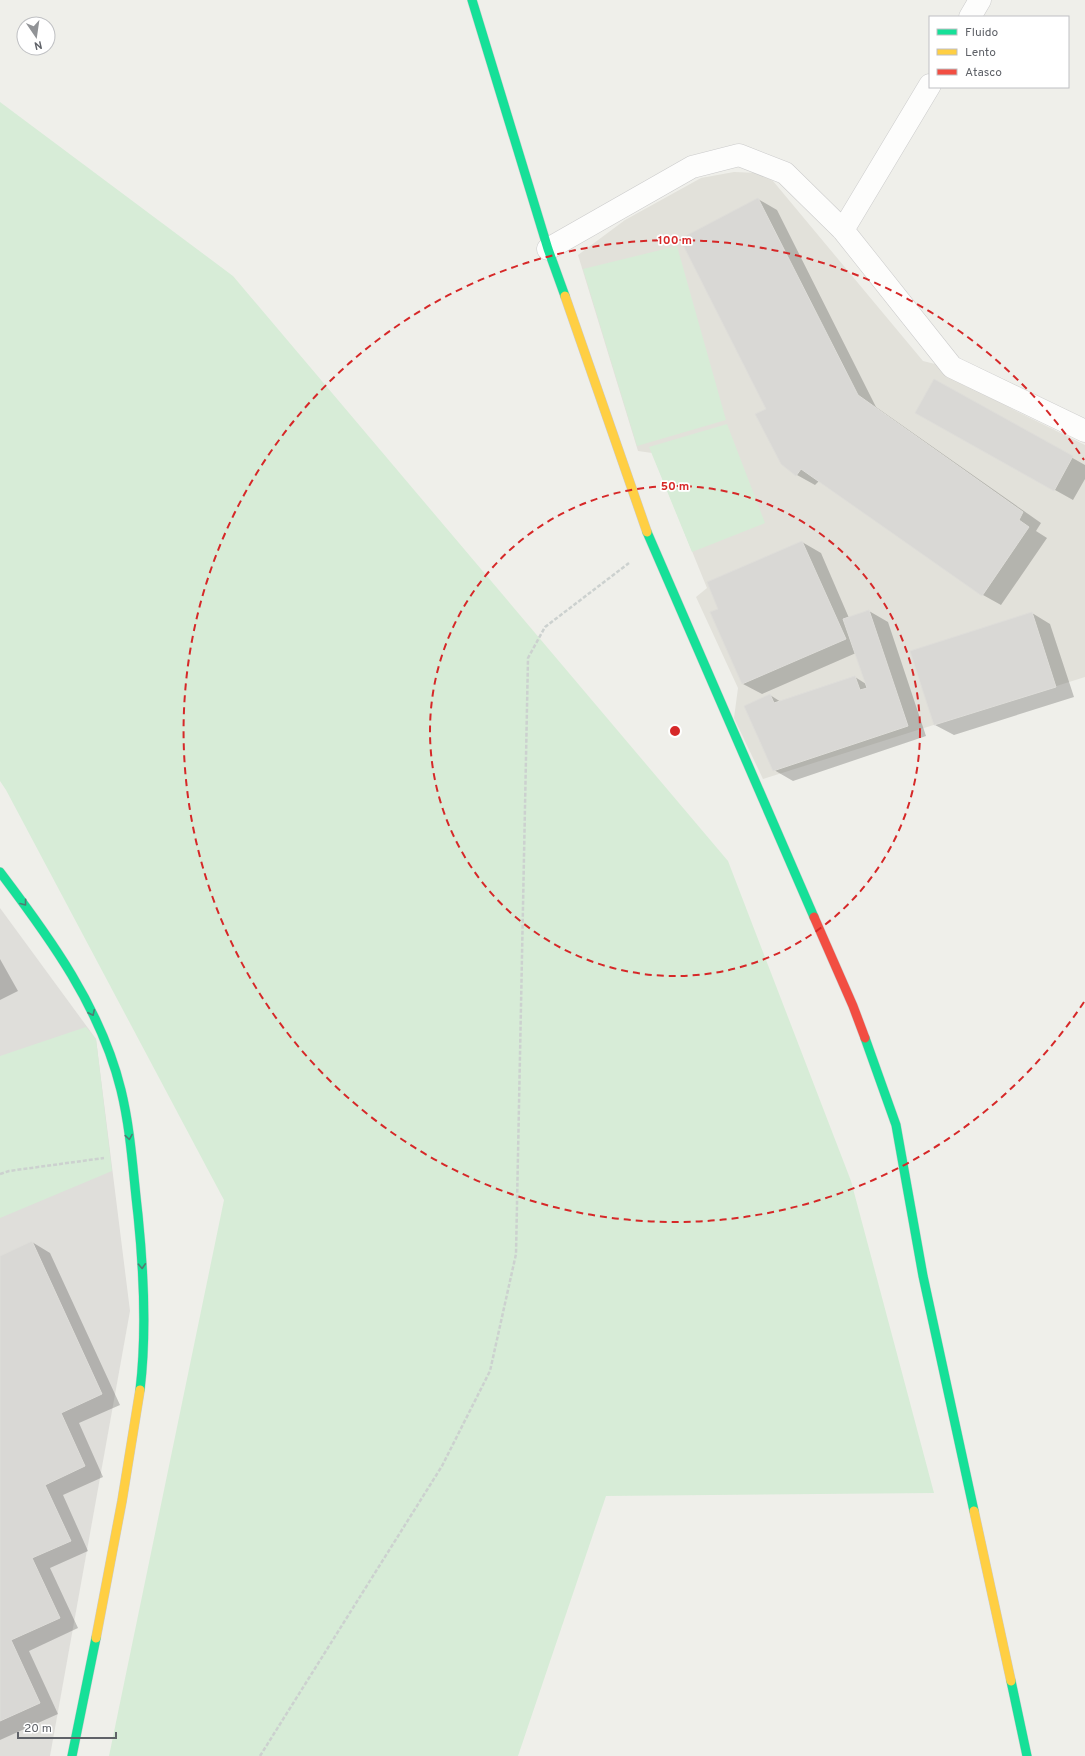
<svg xmlns="http://www.w3.org/2000/svg" width="1085" height="1756" font-family="Overpass,sans-serif">
<style>
.industrial{fill:#dfdeda}
.education{fill:#e2e1da}
.green{fill:#d7ecd7}
.shadow{fill:#0003}
.building{fill:#d9d8d5;stroke:#deddd9}
.lines{fill:none;stroke-linecap:round;stroke-linejoin:round}
.street-casing{stroke:#cbcbcb;stroke-width:23}
.fast-casing{stroke:#ccc;stroke-width:10}
.slow-casing{stroke:#ccc;stroke-width:10}
.jam-casing{stroke:#ccc;stroke-width:10}
.path{stroke:#ccd1cf;stroke-width:2.5;stroke-dasharray:4 2;stroke-linecap:butt}
.street{stroke:#fdfdfc;stroke-width:22}
.fast{stroke:#16e098;stroke-width:9}
.slow{stroke:#ffcf43;stroke-width:9}
.jam{stroke:#f24e42;stroke-width:9}
.oneway{stroke:#507b72}
.ring{fill:none;stroke:#d62828;stroke-width:2;stroke-dasharray:7 5}
.centre{fill:#d62828;stroke:#fff;stroke-width:2}
.ring-label{font-size:12px;text-anchor:middle;font-weight:bold;fill:#d62828;stroke:#fff;stroke-width:3.5;stroke-linejoin:round;paint-order:stroke}
</style>
<rect width="100%" height="100%" fill="#efefea"/>
<path class="industrial" d="M0,908L96,1039L130,1311L50,1756H0Z"/>
<path class="education" d="M734,172L758,173L773,181L923,361L943,366L1012,409L1085,445V677L763,779L734,718L738,688L696,597L707,588L652,453L638,451L578,255L625,220L701,178Z"/>
<path class="green" d="M0,102L233,276L728,861L851,1181L934,1493L606,1496L518,1756H109L224,1200L6,790L0,781Z
M677,246L726,420L637,446L583,269Z
M727,424L765,523L692,552L649,447Z
M86,1027L96,1039L112,1171L0,1218V1056Z"/>
<path class="shadow" d="M758,199L777,210L876,407L1041,523L1036,531L1047,538L1001,605L983,595L819,481L815,485L797,475L767,409Z
M934,380L1085,465V479L1073,500L935,423Z
M802,542L821,553L849,618L869,611L888,622L926,736L793,781L774,770L770,695L781,702L855,677L866,684L856,653L762,694L743,684L712,613L720,609Z
M1032,613L1050,624L1074,697L954,735L935,725Z
M0,959L18,991L0,1000Z
M32,1242L50,1253L120,1405L79,1423L103,1477L63,1495L88,1551L50,1568L78,1628L29,1651L58,1714L0,1740V1257Z"/>
<path class="building" d="M758,198L858,395L1023,512L1019,520L1029,527L982,596L801,469L796,476L781,464L755,414L766,409L680,239Z
M934,379L1073,456L1054,491L915,413Z
M802,541L846,639L742,684L710,612L718,609L707,582Z
M869,610L908,726L773,771L744,706L770,694L774,703L855,676L860,690L867,688L843,619Z
M1032,612L1056,687L934,725L910,651Z
M32,1241L102,1394L61,1413L85,1466L45,1485L71,1541L32,1558L60,1618L11,1640L40,1703L0,1721V1256Z"/>
<g class="lines">
<defs>
<path id="street" d="M970,17L980,0
M843,230L930,85
M548,249L692,167L739,155L785,173L843,230L952,367L1085,431"/>
<path id="fast" d="M472,0L548,249L565,296
M647,532L814,917
M0,872C50,938 101,1008 121,1090C131,1131 133,1173 138,1215C144,1274 147,1332 140,1390
M865,1038L896,1125L923,1276L974,1511
M1011,1681L1027,1756
M72,1756L96,1638"/>
<path id="slow" d="M565,296L647,532
M974,1511L1011,1681
M96,1638L122,1501L140,1390"/>
<path id="jam" d="M814,917L853,1006L865,1038"/>
</defs>
<use href="#street" class="street-casing"/>
<use href="#fast" class="fast-casing"/>
<use href="#slow" class="slow-casing"/>
<use href="#jam" class="jam-casing"/>
<path class="path" d="M0,1174L9,1171L104,1158
M260,1756L442,1466L490,1371L516,1254L528,658L545,627L629,563"/>
<use href="#street" class="street"/>
<use href="#fast" class="fast"/>
<use href="#slow" class="slow"/>
<use href="#jam" class="jam"/>
</g>
<defs><path id="oneway-chevron" d="M-2-3.5L2.5 0L-2 3.5" fill="none" stroke-width="1.6" stroke-linecap="round" stroke-linejoin="round"/></defs>
<g class="oneway">
<use href="#oneway-chevron" transform="translate(24 903) rotate(53)"/>
<use href="#oneway-chevron" transform="translate(92 1013) rotate(65)"/>
<use href="#oneway-chevron" transform="translate(129 1137) rotate(81)"/>
<use href="#oneway-chevron" transform="translate(142 1266) rotate(87)"/>
</g>
<g class="ring">
<circle cx="675" cy="731" r="245"/>
<path d="M1084 1002A491 491 0 1 1 1084 460"/>
</g>
<circle cx="675" cy="731" r="6" class="centre"/>
<g class="ring-label">
<text x="675" y="244">100 m</text>
<text x="675" y="490">50 m</text>
</g>
<rect x="929" y="16" width="140" height="72" fill="#ffffff" stroke="#bfc0c3"/>
<rect x="937" y="29" width="20" height="6" fill="#16e098" stroke="#bfc0c3"/>
<text x="965" y="36" font-size="12" fill="#5f6268">Fluido</text>
<rect x="937" y="49" width="20" height="6" fill="#ffcf43" stroke="#bfc0c3"/>
<text x="965" y="56" font-size="12" fill="#5f6268">Lento</text>
<rect x="937" y="69" width="20" height="6" fill="#f24e42" stroke="#bfc0c3"/>
<text x="965" y="76" font-size="12" fill="#5f6268">Atasco</text>
<g transform="translate(36 36) rotate(167)"><circle r="19" fill="#ffffff" stroke="#bfc0c3"/>
<path d="M0-3L7 15L0 10L-7 15Z" fill="#919396"/>
<text y="-6" font-size="11" font-weight="bold" text-anchor="middle" fill="#5f6268">N</text>
</g>
<path d="M18 1732v6h98v-6" fill="none" stroke="#5f6268" stroke-width="2"/>
<text x="24" y="1732" font-size="12" fill="#5f6268" stroke="#ffffff" stroke-width="3" paint-order="stroke">20 m</text>
</svg>
